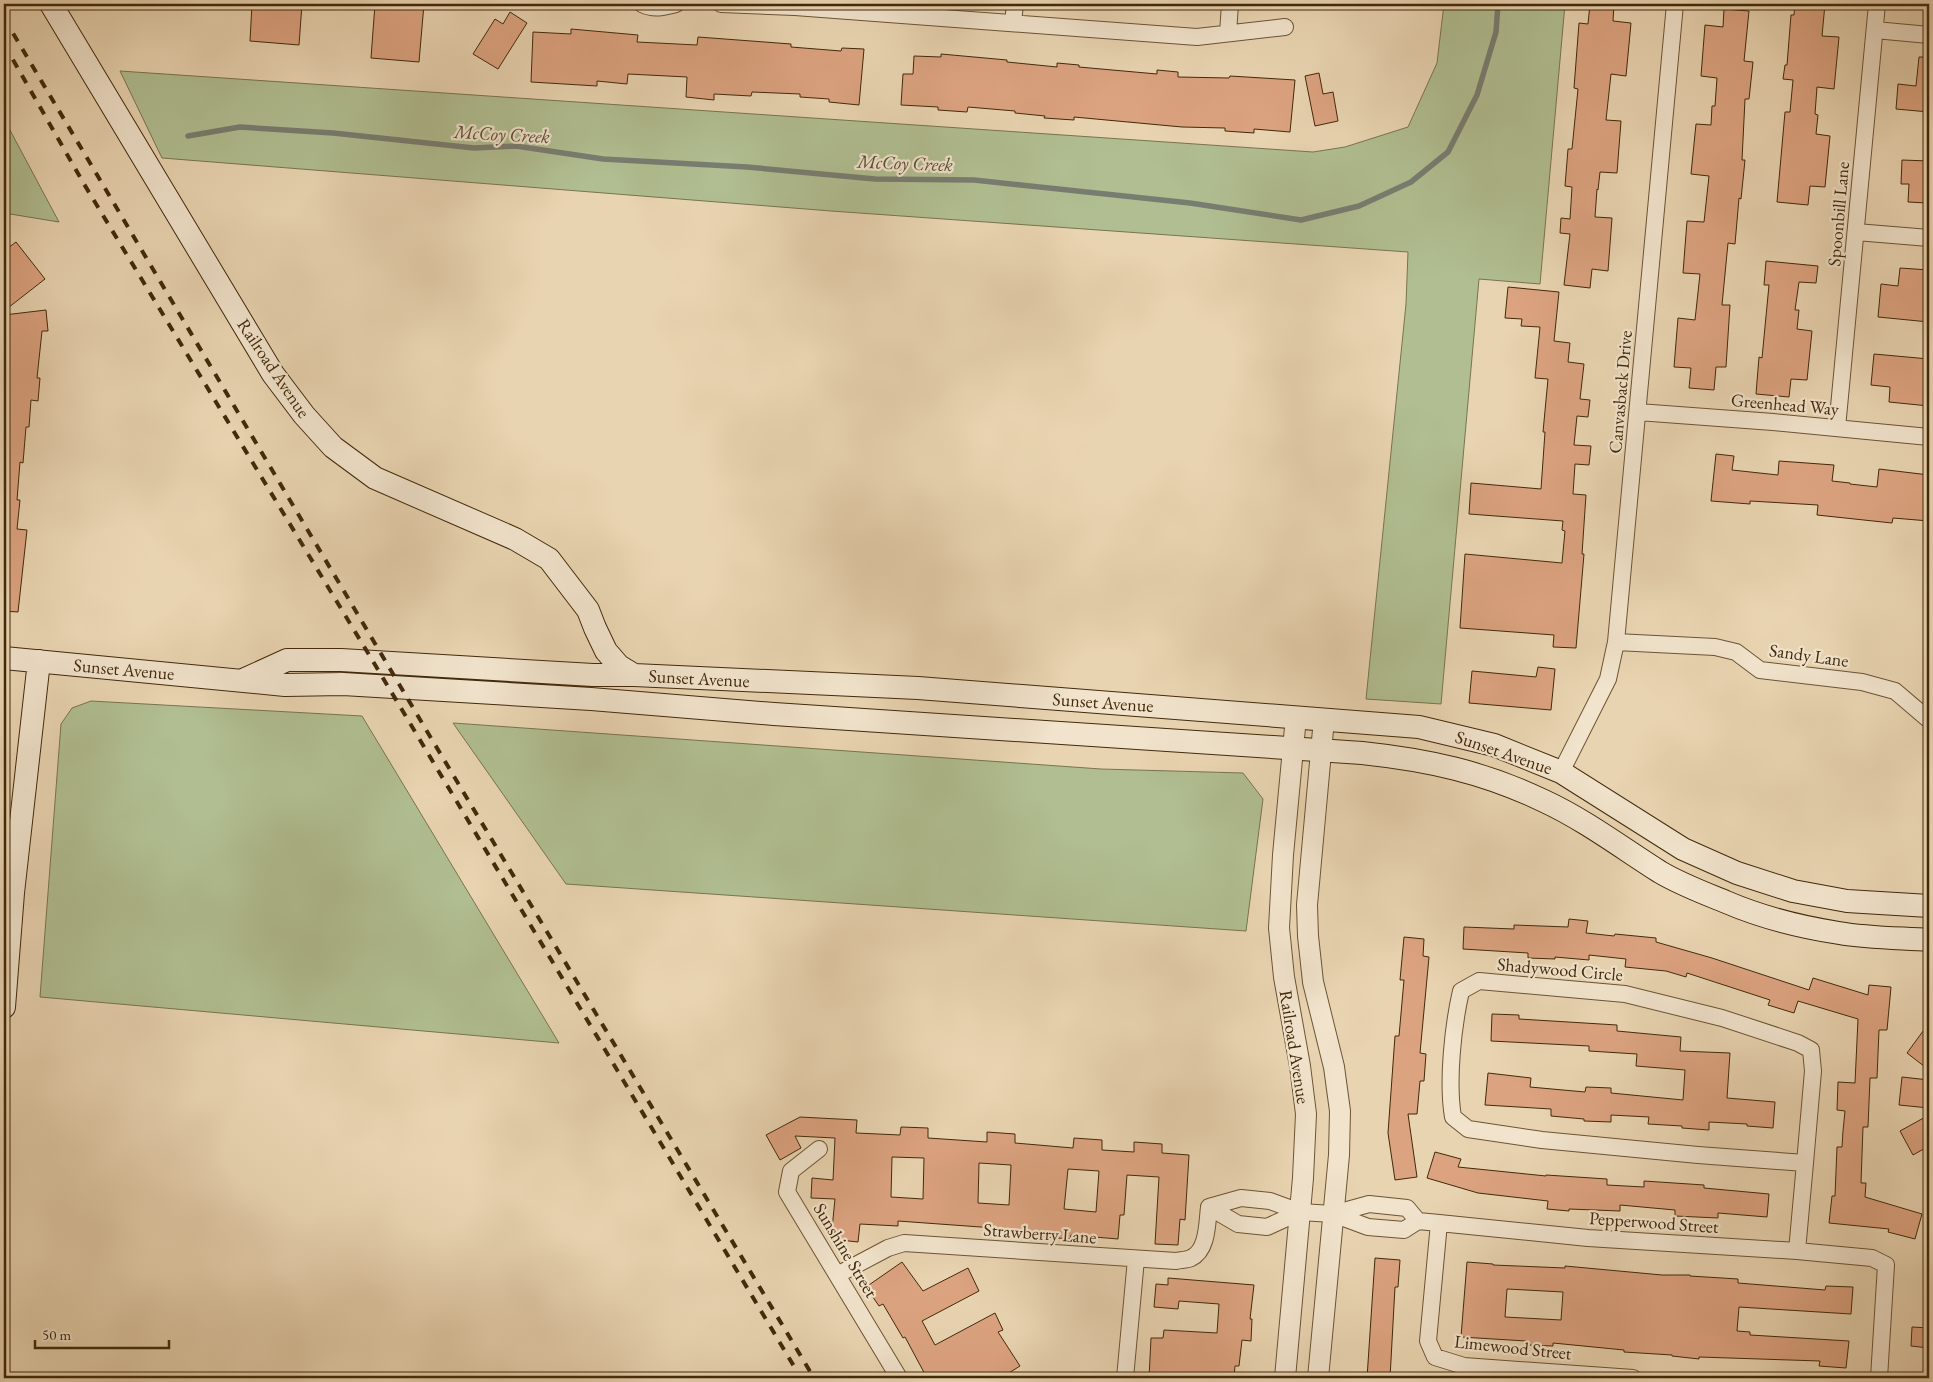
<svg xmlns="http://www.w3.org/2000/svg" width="1933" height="1382" font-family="'EB Garamond',serif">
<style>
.green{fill:#b0be91;stroke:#79744e}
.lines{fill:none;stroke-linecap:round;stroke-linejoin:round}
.stream{stroke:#787d71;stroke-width:5.5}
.building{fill:#dca380;stroke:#42290a;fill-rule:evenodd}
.minor-casing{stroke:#6c5434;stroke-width:18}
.tertiary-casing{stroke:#6c5434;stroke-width:22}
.secondary-casing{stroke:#42290a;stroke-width:24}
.minor{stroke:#f1e3cc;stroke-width:16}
.tertiary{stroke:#f1e3cc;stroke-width:20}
.secondary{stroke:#f1e3cc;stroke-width:22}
.rail{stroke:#42290a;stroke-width:4;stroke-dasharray:9 9;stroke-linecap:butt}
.labels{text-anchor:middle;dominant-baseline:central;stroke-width:4.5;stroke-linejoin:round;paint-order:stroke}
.street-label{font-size:18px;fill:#42290a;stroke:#f1e3cc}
.water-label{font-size:19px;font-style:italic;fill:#584c35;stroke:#f1e3cc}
</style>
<rect width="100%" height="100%" fill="#e9d4b1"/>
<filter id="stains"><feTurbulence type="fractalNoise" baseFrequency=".004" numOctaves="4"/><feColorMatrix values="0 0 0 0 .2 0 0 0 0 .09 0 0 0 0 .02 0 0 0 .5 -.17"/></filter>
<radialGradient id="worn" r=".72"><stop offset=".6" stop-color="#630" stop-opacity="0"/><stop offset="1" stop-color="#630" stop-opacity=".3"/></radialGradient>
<path class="green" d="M1444,4H1565L1540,284L1479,279L1441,704L1366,699L1406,304L1408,252L831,211L162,158L120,71L1313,152L1345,147L1408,127L1437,63Z
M4,119L59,222L4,213Z
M91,701L362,716L559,1043L40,997L61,724L72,708Z
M453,723L1101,769L1243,773L1263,799L1246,931L566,884Z"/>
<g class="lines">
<path class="stream" d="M188,136L240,127L333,133L474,148L516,146L603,159L747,167L875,179L974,180L1190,203L1301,220L1359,206L1411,182L1448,152L1477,95L1496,32L1498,4"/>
</g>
<path class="building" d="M252,4H302L299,45L250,41Z
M375,4H424L419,62L371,58Z
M1590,4H1614L1613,21L1631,23L1626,76L1611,74L1606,120L1621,121L1617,173L1600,172L1598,190L1597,189L1595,217L1612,218L1608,271L1592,269L1590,288L1564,285L1570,234L1560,233L1561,218L1570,219L1572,187L1565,186L1568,149H1572L1578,89L1574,88L1579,23L1588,24Z
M1795,4H1825L1822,36L1839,37L1834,89L1817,87L1815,114L1818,115L1816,134L1830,136L1825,187L1810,186L1808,205L1777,202L1785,112H1790L1793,80L1783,79L1785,65H1787L1791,15H1794Z
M1724,9L1749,11L1744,61L1753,62L1749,99H1745L1742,160H1745L1741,199L1739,198L1735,244L1728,243L1722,305H1730L1726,367H1716L1714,390L1689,388L1691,368L1674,367L1678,318L1695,320L1700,274L1683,273L1687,221L1704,222L1709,176L1691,174L1696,124L1711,125L1712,106H1715L1717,78L1701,76L1705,25L1723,27Z
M510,12L527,23L498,69L473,54L495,19L503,24Z
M571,29L638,35L637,42L697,45L698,37L791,44V47L841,51L842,48L864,49L859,105L829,102V99L800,97V94L752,92L751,96L714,94V100L686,97L687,77L628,74L627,84L597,81V86L531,82L533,32L571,34Z
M941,54L1007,60V62L1057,67V63L1079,65V67L1157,74V70L1178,72V77L1229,78L1230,76L1295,80L1290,132L1254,129V133L1225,131V128L1182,127L1074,117V120L1044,118L1045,116L1015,113V111L968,107L967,112L938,110V107L901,105L903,74H913L914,56L941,57Z
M1919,57H1929V112L1896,109L1898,84L1916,86Z
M1319,73L1323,94L1333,92L1338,121L1315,126L1305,76Z
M1902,160L1929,161L1927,203L1908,202L1909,184H1901Z
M16,242L45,279L4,311V251Z
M1766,261L1818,266L1816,283L1799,282L1795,310H1799L1797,329L1812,331L1807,380L1791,379L1789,397L1756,394L1759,357L1762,358L1769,285H1764Z
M1900,268L1929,270V322L1878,317L1881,284L1898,286Z
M1508,287L1559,292L1554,341L1570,343L1568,362L1584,364L1580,399L1590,400L1588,417L1577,416L1574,445L1591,446L1589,465L1575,464L1573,494L1586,495L1582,554H1584L1576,648L1553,647L1554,635L1460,628L1465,554L1562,563L1565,531L1562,530L1563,521L1469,514L1471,483L1541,489L1545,432H1543L1548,379L1535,378L1540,327L1521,326L1522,319L1505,318Z
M46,310L48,331H42L37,378H40L38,401L31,400L29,427H26L23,463L20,462L17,500H20L17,529L27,530L18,612L4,611V315Z
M1874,354L1929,359V406L1889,402L1890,387L1871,385Z
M1716,454L1734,456L1732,470L1778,475L1779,461L1834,465L1832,481L1850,483V484L1877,487L1879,469L1929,475V521L1893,518L1892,523L1817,515L1818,505L1750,501V504L1711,501Z
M1538,667L1555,669L1551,710L1469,703L1472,671L1536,677Z
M1569,919L1588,921L1586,933L1614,936L1615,934L1656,938V942L1712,958L1809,990L1813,978L1868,995L1869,985L1891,987L1887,1030H1879L1877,1078H1870L1868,1127H1863L1861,1183H1866L1865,1197L1922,1214L1915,1239L1888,1232L1889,1229L1829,1223L1832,1196H1835L1837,1147H1842L1843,1131L1845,1111L1837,1110L1838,1082L1855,1083L1858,1019L1798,1001L1794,1013L1768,1005L1770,1000L1687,973L1686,977L1666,971L1625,967L1626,959L1589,955V960L1555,957V959L1528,958V953L1463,949L1464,927L1514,929V925L1568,927Z
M1404,937L1424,939L1423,956L1429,957L1420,1053L1426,1054L1424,1081H1420L1417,1114H1408L1417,1177L1395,1180L1388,1133L1395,1036H1399L1404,980H1400Z
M1492,1014L1519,1015V1019L1617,1025V1031L1681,1037L1680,1051L1730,1053L1727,1098L1775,1102L1773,1128L1747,1126V1124L1709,1122V1130L1682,1128V1126L1648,1124L1649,1117L1611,1115V1122L1584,1121V1119L1551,1116V1109L1485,1105L1488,1073L1531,1078L1530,1087L1585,1092L1586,1087L1611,1088V1093L1683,1100L1685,1070L1636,1066L1637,1054L1589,1051V1046L1491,1041Z
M1929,1023V1070L1907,1053Z
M1902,1077L1929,1080V1108L1899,1105Z
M1929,1115V1146L1913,1155L1900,1131Z
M800,1117L857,1120L856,1133L900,1135L901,1127L928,1128V1138L987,1142V1132L1015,1134V1143L1073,1148L1074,1138L1102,1140V1150L1134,1152V1142L1162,1144V1153L1189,1155L1185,1220L1180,1219L1178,1245L1155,1244L1159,1177L1127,1175L1124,1215H1120L1118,1239L1071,1235L1070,1239L1008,1234V1229L898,1221V1226L860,1224L858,1242L831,1239L835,1199L811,1198L812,1178L833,1180L835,1138L795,1136L801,1148L780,1160L766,1135ZM892,1157L924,1158L923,1199L891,1197ZM979,1163L1011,1165L1009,1205L978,1203ZM1068,1169L1099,1171L1096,1212L1064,1209Z
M1435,1152L1461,1159L1458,1167L1546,1176V1175L1607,1179V1185L1644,1187V1181L1704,1185V1188L1769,1194L1767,1217L1718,1213V1218L1675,1216V1210L1620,1205V1211L1569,1209V1211L1547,1209L1548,1201L1478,1193L1427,1178Z
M1375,1258L1400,1260L1398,1287H1395L1390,1378H1367Z
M902,1262L923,1291L968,1268L979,1291L922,1321L935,1345L995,1313L1003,1330L998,1332L1020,1366L1001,1378H927L905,1337L903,1338L883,1304L879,1306L866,1287Z
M1467,1262L1493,1264V1265L1565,1268V1266L1662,1275H1690V1276L1738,1279V1283L1825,1290L1826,1286L1853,1287L1851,1314L1739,1307L1737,1331L1750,1332V1335L1849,1341L1846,1368L1819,1366L1820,1361L1699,1357V1359L1672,1356V1355L1624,1352V1350L1553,1343V1346L1526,1345V1341L1461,1337ZM1507,1289L1563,1292L1561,1320L1505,1317Z
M1168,1278L1254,1285L1250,1319H1252L1251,1341L1242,1340L1239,1366H1235L1234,1378H1149L1151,1338H1163L1164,1330L1217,1333L1219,1304L1179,1301L1178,1309L1154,1307L1156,1284L1168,1285Z
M1912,1327L1929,1328V1348L1911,1346Z"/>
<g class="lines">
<defs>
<path id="minor" d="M642,4C654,10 664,7 676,4
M721,4L795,7L1197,37L1285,27
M1013,23L1015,4
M1875,30L1929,35
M1228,33L1230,4
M1856,232L1929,238
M1638,412L1773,422L1929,437
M1837,428L1877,4
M1616,642L1715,647L1736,652L1760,670L1862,682L1895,691L1929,720
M1561,772L1608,679L1616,642L1675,4
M819,1149L791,1171L787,1192L899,1378
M1209,1207L1241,1198L1270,1201L1300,1212L1333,1214L1369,1204L1407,1208L1418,1221L1439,1223L1588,1238L1797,1251L1872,1258L1886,1265L1879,1378
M1209,1207L1238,1224L1267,1227L1300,1212
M1333,1214L1368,1227L1404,1230L1418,1221
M1439,1223L1428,1341L1435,1357L1464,1366L1633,1378
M1797,1251L1805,1163L1698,1155L1542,1140L1468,1129L1453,1117C1447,1081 1453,1026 1461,991L1479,981L1625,994L1722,1018L1798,1043L1811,1050L1813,1071L1805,1163
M837,1275L888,1248L904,1243L1176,1261C1180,1260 1187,1260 1191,1258C1208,1250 1207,1223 1209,1207
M1125,1378L1136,1259"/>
<path id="tertiary" d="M1285,1378L1303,1178L1306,1114L1300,1066L1284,977L1279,928L1283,855L1296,717
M1318,1378L1339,1155L1340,1111L1334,1067L1313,982L1308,936L1307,905L1324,719"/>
<path id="secondary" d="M51,4L273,374L304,415L333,447L375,478L515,539L549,559L588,610L595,628L606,651L619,666L634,675
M4,658L285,685L343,684L591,699L774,714L1362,753C1428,760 1484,772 1544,801C1585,820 1622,848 1660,872C1680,884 1704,893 1726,902C1761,917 1800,927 1839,933C1868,938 1899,938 1929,940
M243,680L287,660H341L593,675H634L918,688L1419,727L1494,745L1561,772L1683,849L1737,873L1793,891L1847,901L1929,906
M4,1007L13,893L39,661"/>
</defs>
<use href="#minor" class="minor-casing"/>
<use href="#tertiary" class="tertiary-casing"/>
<use href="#secondary" class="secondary-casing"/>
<use href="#minor" class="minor"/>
<use href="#tertiary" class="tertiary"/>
<use href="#secondary" class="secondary"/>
<path class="rail" d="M4,18L431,738L814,1378
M4,44L84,184L374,663L801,1378"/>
</g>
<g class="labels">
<g class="street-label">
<text transform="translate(1838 214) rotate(-85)">Spoonbill Lane</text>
<text transform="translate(274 368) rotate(56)">Railroad Avenue</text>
<text transform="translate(1620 392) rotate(-85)">Canvasback Drive</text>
<text transform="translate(1785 404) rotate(5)">Greenhead Way</text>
<text transform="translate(1809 655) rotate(8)">Sandy Lane</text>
<text transform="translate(124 669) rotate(5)">Sunset Avenue</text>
<text transform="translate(699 678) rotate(3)">Sunset Avenue</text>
<text transform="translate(1103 702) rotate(4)">Sunset Avenue</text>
<text transform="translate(1504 752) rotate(19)">Sunset Avenue</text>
<text transform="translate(1560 969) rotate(5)">Shadywood Circle</text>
<text transform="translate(1295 1047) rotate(81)">Railroad Avenue</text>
<text transform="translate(1654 1222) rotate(4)">Pepperwood Street</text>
<text transform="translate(1040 1233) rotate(4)">Strawberry Lane</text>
<text transform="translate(846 1250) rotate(59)">Sunshine Street</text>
<text transform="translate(1513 1347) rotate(6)">Limewood Street</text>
</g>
<g class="water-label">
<text transform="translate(502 134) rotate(3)">McCoy Creek</text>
<text transform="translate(905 163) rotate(2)">McCoy Creek</text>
</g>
</g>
<rect width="1933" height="1382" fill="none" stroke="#e9d4b1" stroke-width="20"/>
<rect x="5" y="5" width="1923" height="1372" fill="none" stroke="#42290a" stroke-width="2.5"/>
<rect x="10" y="10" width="1913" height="1362" fill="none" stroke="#42290a"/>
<path d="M35 1340v8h134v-8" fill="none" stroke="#42290a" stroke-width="2.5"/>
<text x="42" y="1340" font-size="15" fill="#42290a" stroke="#f1e3cc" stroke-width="4" paint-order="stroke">50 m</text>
<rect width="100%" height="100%" filter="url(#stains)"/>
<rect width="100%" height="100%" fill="url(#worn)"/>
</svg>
